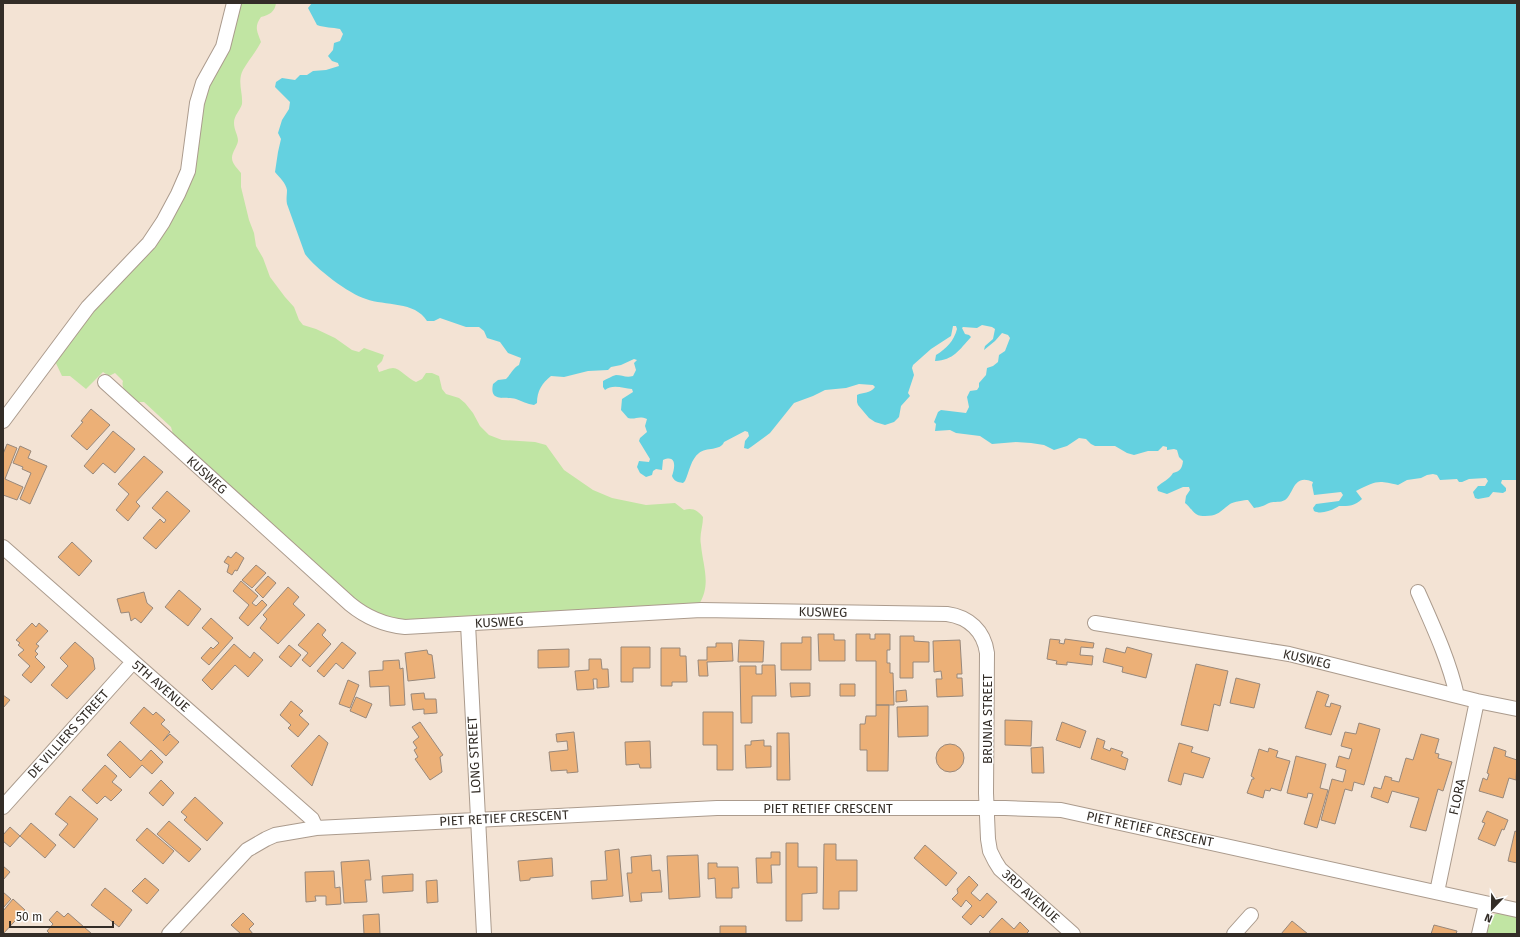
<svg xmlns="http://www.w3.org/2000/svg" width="1520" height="937" font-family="'Fira Sans',sans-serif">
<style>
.green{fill:#c1e5a3}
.water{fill:#64d1e0}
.building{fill:#ecb077;stroke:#98887b}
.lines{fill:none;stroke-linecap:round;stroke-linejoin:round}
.minor-casing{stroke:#ab9b8d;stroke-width:16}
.minor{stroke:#fff;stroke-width:14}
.labels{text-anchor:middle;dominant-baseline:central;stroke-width:3;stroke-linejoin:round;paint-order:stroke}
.street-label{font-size:13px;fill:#332d27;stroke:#fff}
</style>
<rect width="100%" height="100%" fill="#f3e3d4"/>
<path class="green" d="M238,3H276C275,12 269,15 261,17C254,27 257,31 261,42C256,52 248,61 243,70C237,81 243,93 242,104C240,111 234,115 234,123C234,130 238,135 238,141C237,147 232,152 232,158C232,164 238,169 241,173V187L249,220L254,233L256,246L263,258L270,277L285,297L294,307L299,320L303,325L316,329L335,338L352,350L359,352L364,348L384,355L382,361L377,366L379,372C383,371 389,368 393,368C400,368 408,379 416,382L422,379L426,373H432L439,376L442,389L446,394L459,398L465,403L473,413L480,426L489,435L502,440L535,442L546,445L564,470L593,490L612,498L646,505L675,503L684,510C693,507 698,511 703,517C703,527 699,535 701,545C703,567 712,585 698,606L405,621L378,615L355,601L173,434L171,427L144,402H137C131,396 120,390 123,381L115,373L109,376L103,372L86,389L70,376H62L54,359L189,180L203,99Z
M1500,913L1517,917V934H1483C1486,924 1488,915 1500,913Z"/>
<path class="water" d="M312,3H1517V480H1502L1501,483L1506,488V491L1503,493L1493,492L1489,497L1478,499L1475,498L1473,492L1478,486H1485L1488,481L1486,478L1469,479L1462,482H1459L1457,479L1440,480L1437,475L1433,474L1427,475L1421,478L1407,480L1398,485C1377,480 1376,481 1356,491L1362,499C1355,506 1349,506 1339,506C1333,510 1321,515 1314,511L1313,508L1316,504L1339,501L1343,495L1341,492L1314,495L1312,485L1313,482C1293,473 1294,494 1285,500C1280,503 1274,501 1269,503C1263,506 1261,507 1254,508L1248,500C1245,500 1233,502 1230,504C1220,511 1219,516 1205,516C1202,516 1199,516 1196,514C1192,511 1189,506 1185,503L1186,496L1190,490L1189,487H1183L1167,494L1158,491L1157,487C1162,482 1170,479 1173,473C1180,471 1182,469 1183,461L1179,457L1177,450L1174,449L1167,450V447L1163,446L1158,451H1148L1134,455L1127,453L1115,446H1095L1091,444L1086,439L1079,438L1067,446L1054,450L1044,445L1031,443L1016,442L992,444L980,436L956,433L950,430L935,431L936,424L934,422L938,412L941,410L966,413L969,407L967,397L970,391L977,390L979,387V383L986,375L987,368L993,366L998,362L999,355L1005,351L1010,338L1008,335L1002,333L995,341L984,350L985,346L993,339L995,329L992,327L982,325L977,328L963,327L962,328L965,334L969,335L971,337C959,350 954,360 935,361L936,355C946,349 954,341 957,329L956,326H953L951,336L931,349L913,365L912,368L914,375L908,393L910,396L901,406L899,417L894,422L885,425L875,422L869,418L858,405L857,402V395C863,392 870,394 875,387L873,385L859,384L846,388L825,390L813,396L794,403L770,433L751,447L748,449L744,448L745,441L749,436L748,432L745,431L724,442C721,451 706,447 699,453C691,459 689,472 685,481L683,483C677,482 674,481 672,476C675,468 677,454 663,460L662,470L656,469L653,471L652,475L646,477L640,473L637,467L639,461L649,462L650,459L639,441L640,438L647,432L645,426L647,419C638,415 636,420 628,418L621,410L622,399L633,392L632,389C623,388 612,384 605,390L603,387V381C607,379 612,376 616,375C622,375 626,378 633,376L636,370L634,363L637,360L634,359L621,365L611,367L608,370L588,371L564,377L551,376C542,383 537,391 537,403L534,405C527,404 522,401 516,399C505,396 489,403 493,384L498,380L506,379C511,374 513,368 519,365L521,358L508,353L500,342L487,338L484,331L479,327H466L440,318L434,321H427C415,301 385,306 366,299C349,294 315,268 305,254L287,204C286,199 287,195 287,190C286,183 279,177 275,172L278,152L281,139L278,133L282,120L289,109L290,102L275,87L276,82L282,78L295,80L300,75H307L313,71L326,70L339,66L338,63L332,61L328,56L333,50L334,43L340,41L343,34L340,29C332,27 325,28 317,25L308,8Z"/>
<path class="building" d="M91,409L110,425L87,450L71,436L83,422L81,421Z
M113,431L135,449L115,473L103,463L93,474L84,466Z
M7,444L17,448L5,479L23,487L17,500L3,495V454Z
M20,446L31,451L28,458L47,466L30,504L20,499L31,473L22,469L23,467L13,463Z
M144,456L163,472L136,502L140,506L128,521L116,510L129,494L118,484Z
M167,491L190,511L156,549L143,538L160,519L164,523L166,520L152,508Z
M72,542L92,561L79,576L58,557Z
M236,552L244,558L237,571L235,570L232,575L227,572L229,565L224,562L228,556L231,558Z
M256,565L266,573L252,588L242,580Z
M268,576L276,583L263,598L255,590Z
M241,581L258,596L252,603L256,606L262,600L267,605L248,626L239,618L249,605L233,591Z
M288,587L299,597L293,604L305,615L278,644L260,628L267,619L263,615Z
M179,590L201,609L188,626L165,607Z
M144,592L147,603L153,608L141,623L135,618L131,621L129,612L121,613L117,599Z
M211,618L233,638L209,665L201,658L211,647L213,649L219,643L202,628Z
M32,623L36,627L39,623L48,631L36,644L39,646L35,651L38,654L35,657L45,667L31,683L22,675L30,666L18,655L24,650L18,645L20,643L16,640Z
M318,623L326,630L322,635L331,644L310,667L302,660L308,653L298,645Z
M818,634H834V640H845V661H819Z
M856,634H870V639H875V634H890V650H887V663H890V673H893L894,705H876V661H856Z
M900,636H914V641L929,642V662H913V678H900Z
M802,637H811V670H781V643H802Z
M1050,639L1060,640L1059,643L1064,644L1065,639L1094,643L1093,648L1081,647L1080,655L1093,656L1092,665L1067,662V665L1056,664L1057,661L1047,659Z
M739,640L764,641L763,662H738Z
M960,640L962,674H957V678H962L963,696L937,697L936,679H942L941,671L934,672L933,641Z
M75,642L93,658L95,669L67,699L51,685L68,666L60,658Z
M342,642L356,653L343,669L336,663L324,677L317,671Z
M716,643H732L733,661L707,662L708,676H699L698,660H707V647H716Z
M234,644L250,658L254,652L263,660L248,677L235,665L212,690L202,680Z
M289,645L301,655L291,667L279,657Z
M621,647H650V668H633V682H621Z
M1127,647L1152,654L1146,678L1122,672L1123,667L1103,662L1106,648L1125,653Z
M661,648H680V656H686L687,682H672V686H661Z
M569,649V667L538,668V650Z
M427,650L428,654L432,655L435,678L408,681L405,653Z
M589,659H601L602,669H608L609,687L597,688V679H593L594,689L577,690L575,671L589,670Z
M399,660L400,669L403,668L405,705L390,706L389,686L370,687L369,671L383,670V661Z
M1196,664L1228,671L1220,706L1214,704L1208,731L1181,725Z
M762,665H775L776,696H752V723H741L740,666H756V674H762Z
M1236,678L1260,684L1254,708L1230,703Z
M348,680L359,685L350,708L339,704Z
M790,683H810V696L791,697Z
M840,684H855V696H840Z
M906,690L907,701L896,702V691Z
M1317,691L1329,695L1325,706L1330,707L1331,703L1341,706L1331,735L1305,728Z
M424,693L425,699H436L437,713L424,714V709L413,710L411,694Z
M3,695L10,700L3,708Z
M356,697L372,704L366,718L350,711Z
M291,701L303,711L299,715L309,724L298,737L288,728L291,725L280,715Z
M876,705H889L888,771H867V750H860V724H865L866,716H876Z
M928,706V736L898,737L897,707Z
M144,707L153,715L156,712L165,720L161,724L170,732L163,741L170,734L179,742L166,756L130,723Z
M703,712H733V770H717V745H703Z
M1005,720L1032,721L1031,746L1005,745Z
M420,722L443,755L440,757L442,772L430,780L415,759L418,757L414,750L417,748L413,742L419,737L412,727Z
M1062,722L1086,731L1080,748L1056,740Z
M1359,723L1380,729L1364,785L1354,782L1352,791L1345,789L1335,824L1321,820L1332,779L1343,782L1346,770L1336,767L1339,756L1349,759L1352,749L1341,746L1345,732L1356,734Z
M574,732L578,772L567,773V770L551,771L549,752L568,750L567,741L557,742L556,734Z
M777,733H789L790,780H777Z
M1421,734L1439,739L1435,753L1439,754L1438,758L1452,762L1443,791L1438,789L1426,831L1410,827L1419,798L1392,791L1388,803L1371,797L1374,787L1381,789L1385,776L1392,778L1391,780L1399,782L1406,758L1413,760Z
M319,735L328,743L312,786L291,766Z
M1097,738L1105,741L1103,748L1110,751L1111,748L1123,752L1121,756L1128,759L1125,770L1091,759Z
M764,740V746H771V767L746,768L745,745H751V741Z
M120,741L141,761L151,750L163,762L152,774L142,765L130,778L107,755Z
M650,741L651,768H640L639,764L626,765L625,742Z
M1179,743L1193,747L1191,752L1210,758L1203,778L1184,773L1181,785L1168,781Z
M936 758a14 14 0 1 1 28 0a14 14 0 1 1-28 0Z
M1043,747L1044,773H1032L1031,748Z
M1494,747L1506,751L1505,756L1517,760L1516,780L1509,778L1503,798L1479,791L1483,778L1487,780L1489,774L1487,773Z
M1269,748L1278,751L1276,757L1290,761L1281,791L1271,788L1270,791L1265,790L1263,798L1247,793L1252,779H1254V778L1251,776L1259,749L1268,752Z
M1296,756L1326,764L1320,788L1328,790L1317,828L1304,824L1313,794L1308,793L1307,798L1287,793Z
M105,765L117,776L112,782L122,790L111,801L105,796L97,804L82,790Z
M161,780L174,793L163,806L149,793Z
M70,796L98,819L74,848L59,835L68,824L55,814Z
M195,797L223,823L207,841L184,820L187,817L181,812Z
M1487,811L1508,820L1504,830L1502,829L1495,846L1478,839L1485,823L1482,822Z
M169,821L201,849L189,862L157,834Z
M31,823L56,845L45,858L20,836Z
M10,827L20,836L10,847L3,841V835Z
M147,828L174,851L163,864L136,840Z
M1515,831L1517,832V863L1508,861Z
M786,843H798V867H817V893L802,894V921H786Z
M824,844H836V860H857V891H839V909H823Z
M925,845L957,873L946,886L914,858Z
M619,849L623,896L592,899L591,881L607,880L605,851Z
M771,852H780V865H771L772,883H757L756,858H771Z
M651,855L652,871L660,870L662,892L641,893L642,901L630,902L627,873H632L631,857Z
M698,855L700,897L669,899L667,856Z
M552,858L553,876L530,878V880L520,881L518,861Z
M369,860L371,880H365L367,902L344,903L341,862Z
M708,863H717V867H738L739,888H732V898H716L715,878L708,879Z
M3,866L10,872L3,880Z
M334,871L335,888L340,887L341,904L326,905V896H315L316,901L306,902L305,872Z
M413,874V891L383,893L382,876Z
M969,876L978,885L971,893L980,901L987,893L997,902L983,918L980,915L971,925L962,917L972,906L966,900L961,907L952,899L958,893L957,889Z
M145,878L159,890L147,904L132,891Z
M437,880L438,902L427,903L426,881Z
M105,888L132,910L119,927L91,905Z
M3,892L11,899L3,908Z
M13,899L25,910L3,934V911Z
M57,911L64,917L68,913L92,934H50L47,931L53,924L49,920Z
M243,913L254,924L249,929L253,934H241L231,925Z
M379,914L380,934H364L363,915Z
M1002,918L1014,929L1020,922L1029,931L1026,934H992L989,932Z
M1292,921L1308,934H1281Z
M1434,925L1457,931L1456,934H1431Z
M720,926H746V934H720Z"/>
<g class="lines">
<defs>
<path id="minor" d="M105,382L350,604C367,618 384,625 405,627L701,610L947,614C969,617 984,631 987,653L986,793L988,839L990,851L995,861L1000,869L1073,934
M3,421L88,307L149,243L163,222L178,194L188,171L197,103L203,83L223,47L234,3
M3,547L312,819L316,828
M1418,592C1433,626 1449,660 1457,696
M1095,623L1289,654L1477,701L1517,709
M468,624L484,934
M3,807L133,662
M1437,892L1477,701
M169,934L247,850L266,839L275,835L316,828L717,808H1005L1061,810L1517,910
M1234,934L1251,915
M1479,934L1486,904"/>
</defs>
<use href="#minor" class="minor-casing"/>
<use href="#minor" class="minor"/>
</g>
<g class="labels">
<g class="street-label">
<text transform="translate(207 475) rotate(42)">KUSWEG</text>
<text transform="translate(823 612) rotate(1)">KUSWEG</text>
<text transform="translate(499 622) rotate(-3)">KUSWEG</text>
<text transform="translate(1307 659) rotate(13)">KUSWEG</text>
<text transform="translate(161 686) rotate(41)">5TH AVENUE</text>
<text transform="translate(987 719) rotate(-90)">BRUNIA STREET</text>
<text transform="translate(68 734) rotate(-48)">DE VILLIERS STREET</text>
<text transform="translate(474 755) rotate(-93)">LONG STREET</text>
<text transform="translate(1457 797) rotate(-78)">FLORA</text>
<text x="828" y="808">PIET RETIEF CRESCENT</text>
<text transform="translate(504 818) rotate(-3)">PIET RETIEF CRESCENT</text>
<text transform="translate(1150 829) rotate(12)">PIET RETIEF CRESCENT</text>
<text transform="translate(1031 896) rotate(42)">3RD AVENUE</text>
</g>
</g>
<rect width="1520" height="937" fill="none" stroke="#332d27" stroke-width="8"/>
<g transform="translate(1492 909) rotate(202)" stroke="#ffffff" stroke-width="3" paint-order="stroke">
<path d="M0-3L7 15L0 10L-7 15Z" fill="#332d27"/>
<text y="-6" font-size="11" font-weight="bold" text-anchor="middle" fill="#332d27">N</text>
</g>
<path d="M10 921v6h103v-6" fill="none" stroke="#332d27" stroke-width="2"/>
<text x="16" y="921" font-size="12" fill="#332d27" stroke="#ffffff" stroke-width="3" paint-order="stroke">50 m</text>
</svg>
